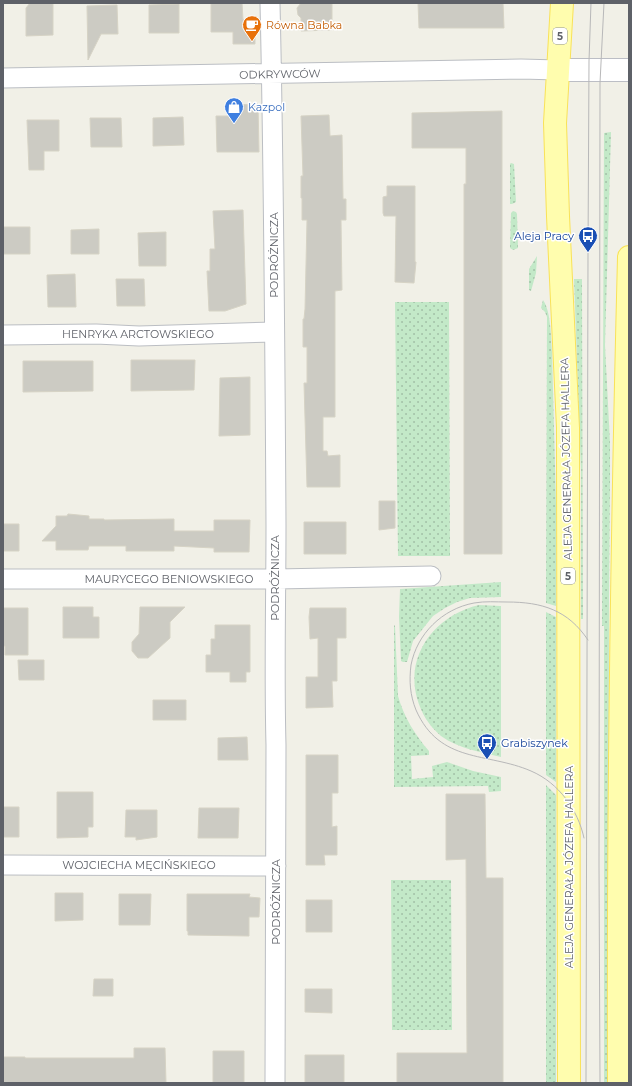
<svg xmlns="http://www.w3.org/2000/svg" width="632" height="1086" font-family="Montserrat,sans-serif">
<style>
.green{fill:url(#green-dots)}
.building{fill:#cccbc3;stroke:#d6d3c5}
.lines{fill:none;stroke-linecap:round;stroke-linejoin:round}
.street-casing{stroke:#bbbec3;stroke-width:21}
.secondary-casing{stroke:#bcbec5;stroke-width:24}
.primary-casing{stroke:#f9e258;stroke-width:24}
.street{stroke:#fff;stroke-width:19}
.secondary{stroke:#fff;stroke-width:22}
.primary{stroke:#fffdae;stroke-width:22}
.tram{stroke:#b8b8b9;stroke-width:1}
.labels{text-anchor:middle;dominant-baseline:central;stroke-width:3;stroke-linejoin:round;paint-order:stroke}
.shield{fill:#fff;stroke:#8e9095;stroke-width:1}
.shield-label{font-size:10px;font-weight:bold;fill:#5e6168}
.food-label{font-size:11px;fill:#c56008;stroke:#fff;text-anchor:start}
.street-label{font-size:11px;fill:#5e6168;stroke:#fff}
.shop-label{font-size:11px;fill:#366cbe;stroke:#fff;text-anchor:start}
.transit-label{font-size:11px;fill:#164399;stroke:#fff;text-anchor:end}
</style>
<defs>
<pattern id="green-dots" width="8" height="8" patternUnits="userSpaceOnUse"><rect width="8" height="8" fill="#c3e9c8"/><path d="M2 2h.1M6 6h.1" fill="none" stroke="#a2c0a6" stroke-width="1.8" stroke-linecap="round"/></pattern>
</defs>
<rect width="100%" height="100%" fill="#f1f0e7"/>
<path class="green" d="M611,132L605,345L610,443V482L609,599L608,1083H604V626H602L604,133Z
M511,163L514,164L516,202L512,204H510V164Z
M513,211L516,212L517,214L518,248L513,250L510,248L511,213Z
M537,256L536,273L531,291L529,290V269Z
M574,279H582L583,619H581V471Z
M543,300C551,311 551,338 552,352L556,505V606L546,603L547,317L545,312L541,308Z
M395,302H449L450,556H398Z
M501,582V597L470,598L457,602L445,608L433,616L413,641L407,662H403L401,661L399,617L400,589Z
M479,605L501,606V757C481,752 459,749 441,736C429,726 421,713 417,698C405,654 436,615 479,605Z
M546,612L556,617V782L546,775Z
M394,625L395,626L398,696C404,717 415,735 429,751V755L411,756L412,779L433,777L432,766L447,762L473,771L501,777V791L489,792L488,786L394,787Z
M546,785L556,795V1083H546Z
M391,880H451L452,1030H392Z"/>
<path class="building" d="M30,3H53V35L26,36V8Z
M211,3H242L243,20H255V44H233V32H211Z
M301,3H332V30L301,31V18L298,15L297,8Z
M418,3H503L504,28H419Z
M179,4V33H149V5Z
M117,5L118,34H101L88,60L87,6Z
M258,104L259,152H217L216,116H233L232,105Z
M502,111V554H464V184H466V148H412V113Z
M329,115L330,136L342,135L343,199H346V220H341L342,290L335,291V417H323V451H327L328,456L340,455V487H307L304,383H307V347H303V319H304L305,309L307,220H302V198H301V176H303L301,116Z
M183,117L184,145L153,146V118Z
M90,118H121L122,147H91Z
M27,120H59V151H44V170H29Z
M387,186H415V262H416L414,283L395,282L396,216H384L383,213V197L387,196Z
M243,210L246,304L225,311H209L207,271H210V249H215L213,211Z
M3,227H30V254H3Z
M99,229V254H71V230Z
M166,232V266H139L138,233Z
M75,274L76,307H48L47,275Z
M116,279H144L145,306H117Z
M131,360H195L194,390L131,391Z
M23,361H93V391L23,392Z
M250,377V435L219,436L220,378Z
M379,501H395V528L379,530Z
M68,514L89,516V519H104V520L174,519V531H214V520H250L249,552H214V548L174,546V551H126V546H89L88,550H56V541H42L56,526V516H67Z
M304,522H346V554H304Z
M3,524H19V551H3Z
M63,607H93V617H99V638H63Z
M140,607H185L170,622V638L148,658H138L132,651V642L139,634Z
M3,608H28V655H5V646H3Z
M310,608H346V638H337V681H332L333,707L306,708V677H318V638L310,639L309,617Z
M215,625H250V672H246V682H230V672H206V655H211V639H215Z
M18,660H44V680H19Z
M153,700H186V720H153Z
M247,737L248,760H218V738Z
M306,755H338V793H332V827L337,826V855H324L325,865H306Z
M57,792H93V827H88V837L57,838Z
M446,794H485L486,878H503V1083H397V1053H467L466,859L446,860Z
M3,807H19V837H3Z
M199,808H239L238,838H198Z
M126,810H157V837L136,840V837H125Z
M55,893H83V920L55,921Z
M119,894H151L150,925H119Z
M187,894H250L249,897L260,898L259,917H249V936L188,935V931H187Z
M306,900H332V932H306Z
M94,979H113V996H93Z
M305,989H332V1013L305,1012Z
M134,1048H165L166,1083H3V1057H25V1058H134Z
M213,1051H244V1083H213Z
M305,1055H344V1083H305Z"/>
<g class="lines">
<defs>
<path id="street" d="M270,3C274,177 275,351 276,525C276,598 274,672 276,745L275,1083
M3,78L521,69L558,70
M3,335L96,334L139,336L274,332
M3,579H276L431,576
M3,865L276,866"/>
<path id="secondary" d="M558,70H629"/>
<path id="primary" d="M562,3L555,123L558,216L568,428L569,1083
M619,1083C618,808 622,532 629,257"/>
</defs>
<use href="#street" class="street-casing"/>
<use href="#secondary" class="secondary-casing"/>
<use href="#primary" class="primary-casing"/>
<use href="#street" class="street"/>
<use href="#secondary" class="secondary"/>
<use href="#primary" class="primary"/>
<path class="tram" d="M584,838C578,810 559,783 531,771C487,752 440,764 416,710C410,695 409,681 411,665C417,634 442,609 474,603C485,601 496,602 507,602C542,602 568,610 588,640
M586,1083L588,253L589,61L591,3
M600,1083L599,865L600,83L604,3"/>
</g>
<defs>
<symbol id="cafe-pin" viewBox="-11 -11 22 30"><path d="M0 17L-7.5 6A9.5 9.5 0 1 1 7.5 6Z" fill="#e8710a" stroke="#fff"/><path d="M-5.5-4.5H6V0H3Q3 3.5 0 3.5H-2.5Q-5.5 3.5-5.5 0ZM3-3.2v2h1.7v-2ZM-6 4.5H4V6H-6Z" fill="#fff"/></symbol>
<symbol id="shop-pin" viewBox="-11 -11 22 30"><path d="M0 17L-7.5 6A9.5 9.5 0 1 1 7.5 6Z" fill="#3f7fe0" stroke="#fff"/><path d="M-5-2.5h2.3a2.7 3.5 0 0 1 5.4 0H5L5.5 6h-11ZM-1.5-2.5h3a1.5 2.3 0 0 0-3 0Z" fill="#fff"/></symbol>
<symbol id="bus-pin" viewBox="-11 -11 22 30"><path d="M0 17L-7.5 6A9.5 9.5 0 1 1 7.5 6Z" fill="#1a4fb4" stroke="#fff"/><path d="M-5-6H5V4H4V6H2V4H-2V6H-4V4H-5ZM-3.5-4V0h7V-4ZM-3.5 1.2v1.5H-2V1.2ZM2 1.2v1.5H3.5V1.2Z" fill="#fff"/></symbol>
</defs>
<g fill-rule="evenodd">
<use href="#cafe-pin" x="241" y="14" width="22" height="30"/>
<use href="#shop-pin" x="223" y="96" width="22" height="30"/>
<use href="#bus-pin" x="577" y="225" width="22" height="30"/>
<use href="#bus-pin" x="476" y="732" width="22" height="30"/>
</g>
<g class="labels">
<g class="shield">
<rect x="553" y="28" width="14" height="16" rx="3"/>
<rect x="561" y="568" width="14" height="16" rx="3"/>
</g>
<g class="shield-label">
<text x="560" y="36">5</text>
<text x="568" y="576">5</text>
</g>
<g class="food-label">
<text x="266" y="25">Równa Babka</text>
</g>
<g class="street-label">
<text transform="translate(280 74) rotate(-1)">ODKRYWCÓW</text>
<text transform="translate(274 255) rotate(-90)">PODRÓŻNICZA</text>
<text x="138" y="334">HENRYKA ARCTOWSKIEGO</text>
<text transform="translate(566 459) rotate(-91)">ALEJA GENERAŁA JÓZEFA HALLERA</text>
<text transform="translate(275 578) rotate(-90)">PODRÓŻNICZA</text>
<text x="169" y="579">MAURYCEGO BENIOWSKIEGO</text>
<text x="139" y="865">WOJCIECHA MĘCIŃSKIEGO</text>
<text transform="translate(569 867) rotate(-90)">ALEJA GENERAŁA JÓZEFA HALLERA</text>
<text transform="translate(276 902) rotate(-90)">PODRÓŻNICZA</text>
</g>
<g class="shop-label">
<text x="248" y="107">Kazpol</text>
</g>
<g class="transit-label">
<text x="574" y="236">Aleja Pracy</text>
<text x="501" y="743" text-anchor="start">Grabiszynek</text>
</g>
</g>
<rect width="632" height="1086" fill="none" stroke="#5e6168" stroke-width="8"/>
</svg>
